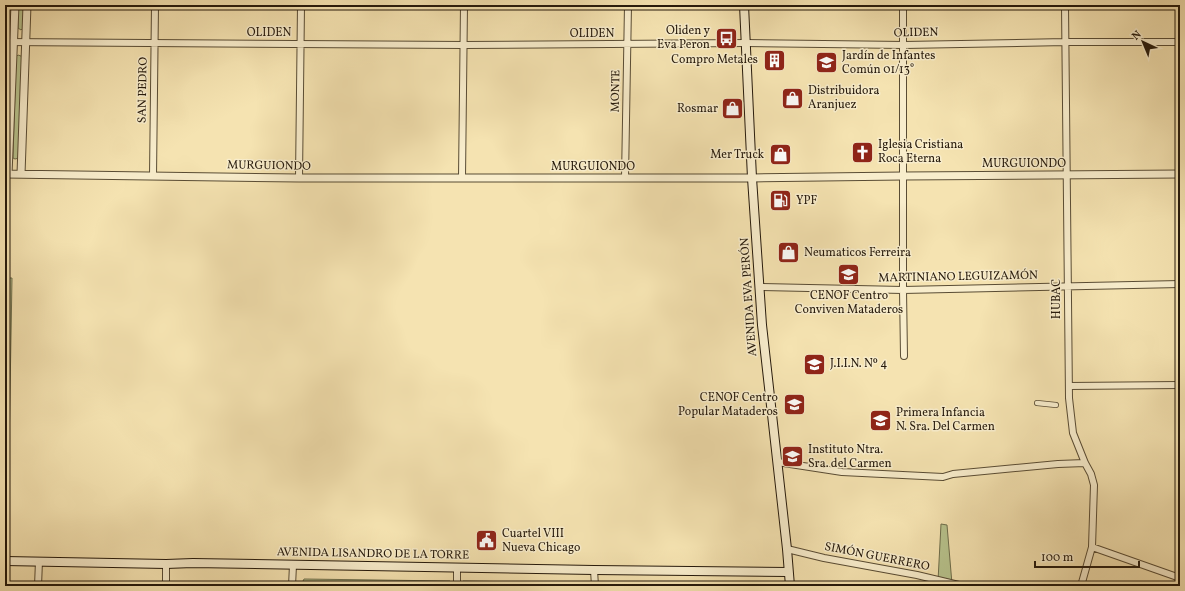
<svg xmlns="http://www.w3.org/2000/svg" width="1185" height="591" font-family="Vollkorn,serif">
<style>
.green{fill:#b8c48e;stroke:#6e6e4c}
.lines{fill:none;stroke-linecap:round;stroke-linejoin:round}
.pedestrian-casing{stroke:#594c34;stroke-width:6}
.minor-casing{stroke:#594c34;stroke-width:8}
.tertiary-casing{stroke:#594c34;stroke-width:9}
.secondary-casing{stroke:#25190b;stroke-width:10}
.pedestrian{stroke:#f8edcc;stroke-width:4.5}
.minor{stroke:#f8edcc;stroke-width:6}
.tertiary{stroke:#f8edcc;stroke-width:7}
.secondary{stroke:#f8edcc;stroke-width:8}
.labels{text-anchor:middle;dominant-baseline:central;stroke-width:3;stroke-linejoin:round;paint-order:stroke}
.poi-label{font-size:12px;fill:#25190b;stroke:#f8edcc;text-anchor:start}
.street-label{font-size:12px;fill:#25190b;stroke:#f8edcc}
</style>
<rect width="100%" height="100%" fill="#f5e3b1"/>
<filter id="stains"><feTurbulence type="fractalNoise" baseFrequency=".005" numOctaves="4"/><feColorMatrix values="0 0 0 0 .2 0 0 0 0 .09 0 0 0 0 .02 0 0 0 .5 -.17"/></filter>
<radialGradient id="worn" r=".72"><stop offset=".6" stop-color="#630" stop-opacity="0"/><stop offset="1" stop-color="#630" stop-opacity=".3"/></radialGradient>
<path class="green" d="M18,5H24L23,28L21,30L18,28Z
M18,55L21,56L22,58L19,158L15,159L13,158L16,57Z
M5,278H12L9,452H5Z
M941,524L947,525L952,584L938,581Z
M304,579L450,581V586H302V583Z
M463,581L582,583L585,586H462Z
M608,584L773,586H606Z"/>
<g class="lines">
<defs>
<path id="pedestrian" d="M1037,403L1056,405"/>
<path id="minor" d="M903,5V290L904,356
M1065,5L1069,398L1073,433L1085,463L1091,474L1094,485L1092,547L1081,586
M5,42L464,45L746,43L904,45L1066,42H1180
M153,176L155,5
M462,177L464,5
M299,178L301,5
M625,178L628,5
M760,287L903,290L1180,284
M1069,386L1180,385
M777,462L842,472L943,477L953,474L1058,464L1085,463
M1092,547L1180,578
M787,549L824,558L917,575L963,586
M594,570L595,586
M38,586L39,561
M166,586V564
M292,586L293,565
M457,586V567"/>
<path id="tertiary" d="M5,174L299,178H752L903,176L1180,174
M8,174L15,5
M21,174L27,5"/>
<path id="secondary" d="M744,5L752,178L762,325L787,549L790,586
M5,561L166,564L193,563L594,570L788,572"/>
</defs>
<use href="#pedestrian" class="pedestrian-casing"/>
<use href="#minor" class="minor-casing"/>
<use href="#tertiary" class="tertiary-casing"/>
<use href="#secondary" class="secondary-casing"/>
<use href="#pedestrian" class="pedestrian"/>
<use href="#minor" class="minor"/>
<use href="#tertiary" class="tertiary"/>
<use href="#secondary" class="secondary"/>
</g>
<defs>
<symbol id="bus-square" viewBox="-11 -11 22 22"><rect x="-9" y="-9" width="18" height="18" rx="4" fill="#8f2418" stroke="#f8edcc"/><path d="M-5-6H5V4H4V6H2V4H-2V6H-4V4H-5ZM-3.5-4V0h7V-4ZM-3.5 1.2v1.5H-2V1.2ZM2 1.2v1.5H3.5V1.2Z" fill="#fff"/></symbol>
<symbol id="building-square" viewBox="-11 -11 22 22"><rect x="-9" y="-9" width="18" height="18" rx="4" fill="#8f2418" stroke="#f8edcc"/><path d="M-4-6H4V6H1V3H-1V6H-4ZM-2.5-4.3h1.7v1.8h-1.7ZM.8-4.3h1.7v1.8H.8ZM-2.5-1h1.7V.8h-1.7ZM.8-1h1.7V.8H.8Z" fill="#fff"/></symbol>
<symbol id="school-square" viewBox="-11 -11 22 22"><rect x="-9" y="-9" width="18" height="18" rx="4" fill="#8f2418" stroke="#f8edcc"/><path d="M0-5L7-2L0 1L-7-2ZM-4 1L0 2.5L4 1V4Q0 6-4 4Z" fill="#fff"/></symbol>
<symbol id="shop-square" viewBox="-11 -11 22 22"><rect x="-9" y="-9" width="18" height="18" rx="4" fill="#8f2418" stroke="#f8edcc"/><path d="M-5-2.5h2.3a2.7 3.5 0 0 1 5.4 0H5L5.5 6h-11ZM-1.5-2.5h3a1.5 2.3 0 0 0-3 0Z" fill="#fff"/></symbol>
<symbol id="church-square" viewBox="-11 -11 22 22"><rect x="-9" y="-9" width="18" height="18" rx="4" fill="#8f2418" stroke="#f8edcc"/><path d="M-1.2-6h2.4v3.5h3.3v2.4h-3.3V6h-2.4V-.1h-3.3v-2.4h3.3Z" fill="#fff"/></symbol>
<symbol id="fuel-square" viewBox="-11 -11 22 22"><rect x="-9" y="-9" width="18" height="18" rx="4" fill="#8f2418" stroke="#f8edcc"/><path d="M-5.5-6h7V0h2V4h1.3V-2.5L3-4.5l.8-.8L6-3V5H2.5V1h-1V6h-7ZM-4.2-4.7v3.2H.2V-4.7Z" fill="#fff"/></symbol>
<symbol id="civic-square" viewBox="-11 -11 22 22"><rect x="-9" y="-9" width="18" height="18" rx="4" fill="#8f2418" stroke="#f8edcc"/><path d="M-.6-6.5H3V-4.5H.6V-3L4-1V1h2V6H-6V1h2V-1L-.6-3ZM-1.2 2.5V6h2.4V2.5Z" fill="#fff"/></symbol>
</defs>
<g fill-rule="evenodd">
<use href="#bus-square" x="714" y="26" width="25" height="25"/>
<use href="#building-square" x="762" y="48" width="25" height="25"/>
<use href="#school-square" x="814" y="50" width="25" height="25"/>
<use href="#shop-square" x="780" y="86" width="25" height="25"/>
<use href="#shop-square" x="720" y="96" width="25" height="25"/>
<use href="#church-square" x="850" y="140" width="25" height="25"/>
<use href="#shop-square" x="768" y="142" width="25" height="25"/>
<use href="#fuel-square" x="768" y="188" width="25" height="25"/>
<use href="#shop-square" x="776" y="240" width="25" height="25"/>
<use href="#school-square" x="836" y="262" width="25" height="25"/>
<use href="#school-square" x="802" y="352" width="25" height="25"/>
<use href="#school-square" x="782" y="392" width="25" height="25"/>
<use href="#school-square" x="868" y="408" width="25" height="25"/>
<use href="#school-square" x="780" y="444" width="25" height="25"/>
<use href="#civic-square" x="474" y="528" width="25" height="25"/>
</g>
<g class="labels">
<g class="poi-label">
<text x="710" y="31" text-anchor="end">Oliden y<tspan x="710" dy="14">Eva Peron</tspan></text>
<text x="842" y="56">Jardín de Infantes<tspan x="842" dy="14">Común 01/13°</tspan></text>
<text x="758" y="60" text-anchor="end">Compro Metales</text>
<text x="808" y="91">Distribuidora<tspan x="808" dy="14">Aranjuez</tspan></text>
<text x="718" y="109" text-anchor="end">Rosmar</text>
<text x="878" y="145">Iglesia Cristiana<tspan x="878" dy="14">Roca Eterna</tspan></text>
<text x="764" y="155" text-anchor="end">Mer Truck</text>
<text x="796" y="201">YPF</text>
<text x="804" y="253">Neumaticos Ferreira</text>
<text x="849" y="296" text-anchor="middle">CENOF Centro<tspan x="849" dy="14">Conviven Mataderos</tspan></text>
<text x="830" y="364">J.I.I.N. Nº 4</text>
<text x="778" y="398" text-anchor="end">CENOF Centro<tspan x="778" dy="14">Popular Mataderos</tspan></text>
<text x="896" y="413">Primera Infancia<tspan x="896" dy="14">N. Sra. Del Carmen</tspan></text>
<text x="808" y="450">Instituto Ntra.<tspan x="808" dy="14">Sra. del Carmen</tspan></text>
<text x="502" y="534">Cuartel VIII<tspan x="502" dy="14">Nueva Chicago</tspan></text>
</g>
<g class="street-label">
<text x="269" y="33">OLIDEN</text>
<text transform="translate(916 33) rotate(-1)">OLIDEN</text>
<text x="592" y="34">OLIDEN</text>
<text transform="translate(143 90) rotate(-89)">SAN PEDRO</text>
<text transform="translate(616 91) rotate(-89)">MONTE</text>
<text x="1024" y="164">MURGUIONDO</text>
<text transform="translate(269 166) rotate(1)">MURGUIONDO</text>
<text x="593" y="167">MURGUIONDO</text>
<text transform="translate(958 277) rotate(-1)">MARTINIANO LEGUIZAMÓN</text>
<text transform="translate(749 297) rotate(-94)">AVENIDA EVA PERÓN</text>
<text transform="translate(1057 299) rotate(-90)">HUBAC</text>
<text transform="translate(373 554) rotate(1)">AVENIDA LISANDRO DE LA TORRE</text>
<text transform="translate(877 557) rotate(11)">SIMÓN GUERRERO</text>
</g>
</g>
<rect width="1185" height="591" fill="none" stroke="#f5e3b1" stroke-width="20"/>
<rect x="6" y="6" width="1173" height="579" fill="none" stroke="#25190b" stroke-width="2"/>
<rect x="10" y="10" width="1165" height="571" fill="none" stroke="#25190b"/>
<g transform="translate(1143 42) rotate(316)" stroke="#f8edcc" stroke-width="3" paint-order="stroke">
<path d="M0-3L7 15L0 10L-7 15Z" fill="#25190b"/>
<text y="-6" font-size="11" font-weight="bold" text-anchor="middle" fill="#25190b">N</text>
</g>
<path d="M1035 561v6h104v-6" fill="none" stroke="#25190b" stroke-width="2"/>
<text x="1041" y="561" font-size="12" fill="#25190b" stroke="#f8edcc" stroke-width="3" paint-order="stroke">100 m</text>
<rect width="100%" height="100%" filter="url(#stains)"/>
<rect width="100%" height="100%" fill="url(#worn)"/>
</svg>
